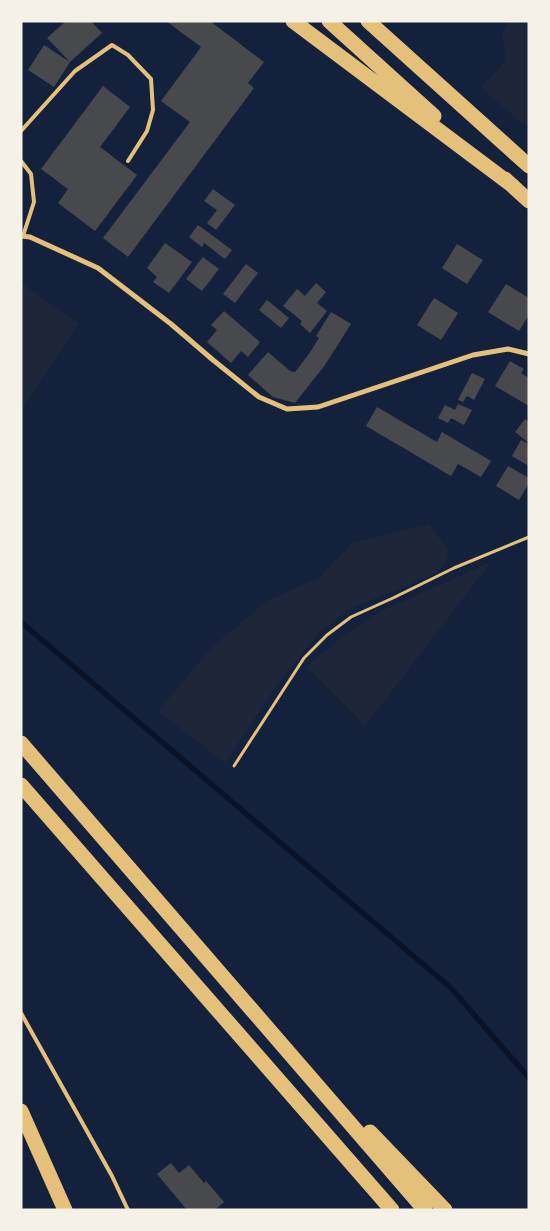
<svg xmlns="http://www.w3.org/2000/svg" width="550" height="1231" font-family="'Archivo Narrow',sans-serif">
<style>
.green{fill:#1d2539}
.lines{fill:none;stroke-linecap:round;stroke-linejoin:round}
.stream{stroke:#0b132b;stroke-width:5.5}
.building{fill:#48494c}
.path{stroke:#e5c07b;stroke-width:3}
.service{stroke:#e5c07b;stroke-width:4}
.minor{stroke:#e5c07b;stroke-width:5}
.motorway{stroke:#e5c07b;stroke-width:15}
</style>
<rect width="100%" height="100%" fill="#14213d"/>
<path class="green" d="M509,21H529V129L481,88L506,60L502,34Z
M21,283L79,323L21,411Z
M429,524L448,550L447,562L437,572L407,586L351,608L319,633L279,682L225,763L158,711L212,647L267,601L320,577L352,543Z
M491,562L365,726L306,667L342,637L377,613Z"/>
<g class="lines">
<path class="stream" d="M21,622L451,988L529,1078"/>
</g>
<path class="building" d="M66,21H91L102,33L70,62L54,87L28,70L44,45L70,62L47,38Z
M166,21H210L264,62L248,83L254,88L128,257L103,238L190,122L161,101L201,47Z
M103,86L130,107L100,147L137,175L95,231L58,203L68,189L41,169Z
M213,189L235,205L216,230L207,223L217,210L204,201Z
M198,225L232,250L225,259L204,243L202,247L189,237Z
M165,243L192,262L169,293L153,282L157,277L147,268Z
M457,244L483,260L467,284L442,268Z
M203,257L219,269L202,291L186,279Z
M246,264L258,273L235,303L223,294Z
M316,283L326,292L317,303L327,311L310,333L300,324L302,321L283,306L297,289L305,296Z
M506,284L529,298V315L519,331L488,312Z
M434,298L458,313L441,340L417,325Z
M267,300L289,318L281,328L259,310Z
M224,311L260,342L248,357L241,351L231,363L207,342L217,330L211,325Z
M331,312L351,324L325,365L295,403L273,397L248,375L268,352L290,371L295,372L309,354L319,338L316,336Z
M510,361L524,369L521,373L529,378V406L495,386Z
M472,373L485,379L474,400L467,396L463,402L458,400Z
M458,404L472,410L464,425L451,418L448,423L438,418L445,405L455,410Z
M377,407L437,442L442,432L491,461L481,477L458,464L451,476L366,426Z
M525,419L529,422V443L515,432Z
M521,440L529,444V466L512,456Z
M508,466L529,478V483L519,500L496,486Z
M171,1163L179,1173L189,1165L204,1183L206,1181L224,1202L215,1210H187L157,1174Z"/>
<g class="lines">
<path class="path" d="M234,766L304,658L327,635L351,617L393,598L454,568L529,537"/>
<path class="service" d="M21,131L75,71L112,45L128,55L151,79L153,110L147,131L128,161
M21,161L31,174L34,202L23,236
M21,1013L112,1176L128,1210"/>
<path class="minor" d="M21,236L30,237L98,268L171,324L213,360L259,397L287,409L318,407L473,355L508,349L529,354"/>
<path class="motorway" d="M293,21L513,186
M329,21L434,116
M368,21L529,166
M505,179L529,201
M21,743L425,1210
M21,785L392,1210
M21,1111L65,1210
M370,1132L445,1210"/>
</g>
<rect width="550" height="1231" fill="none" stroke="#f6f1e7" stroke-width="45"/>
</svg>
